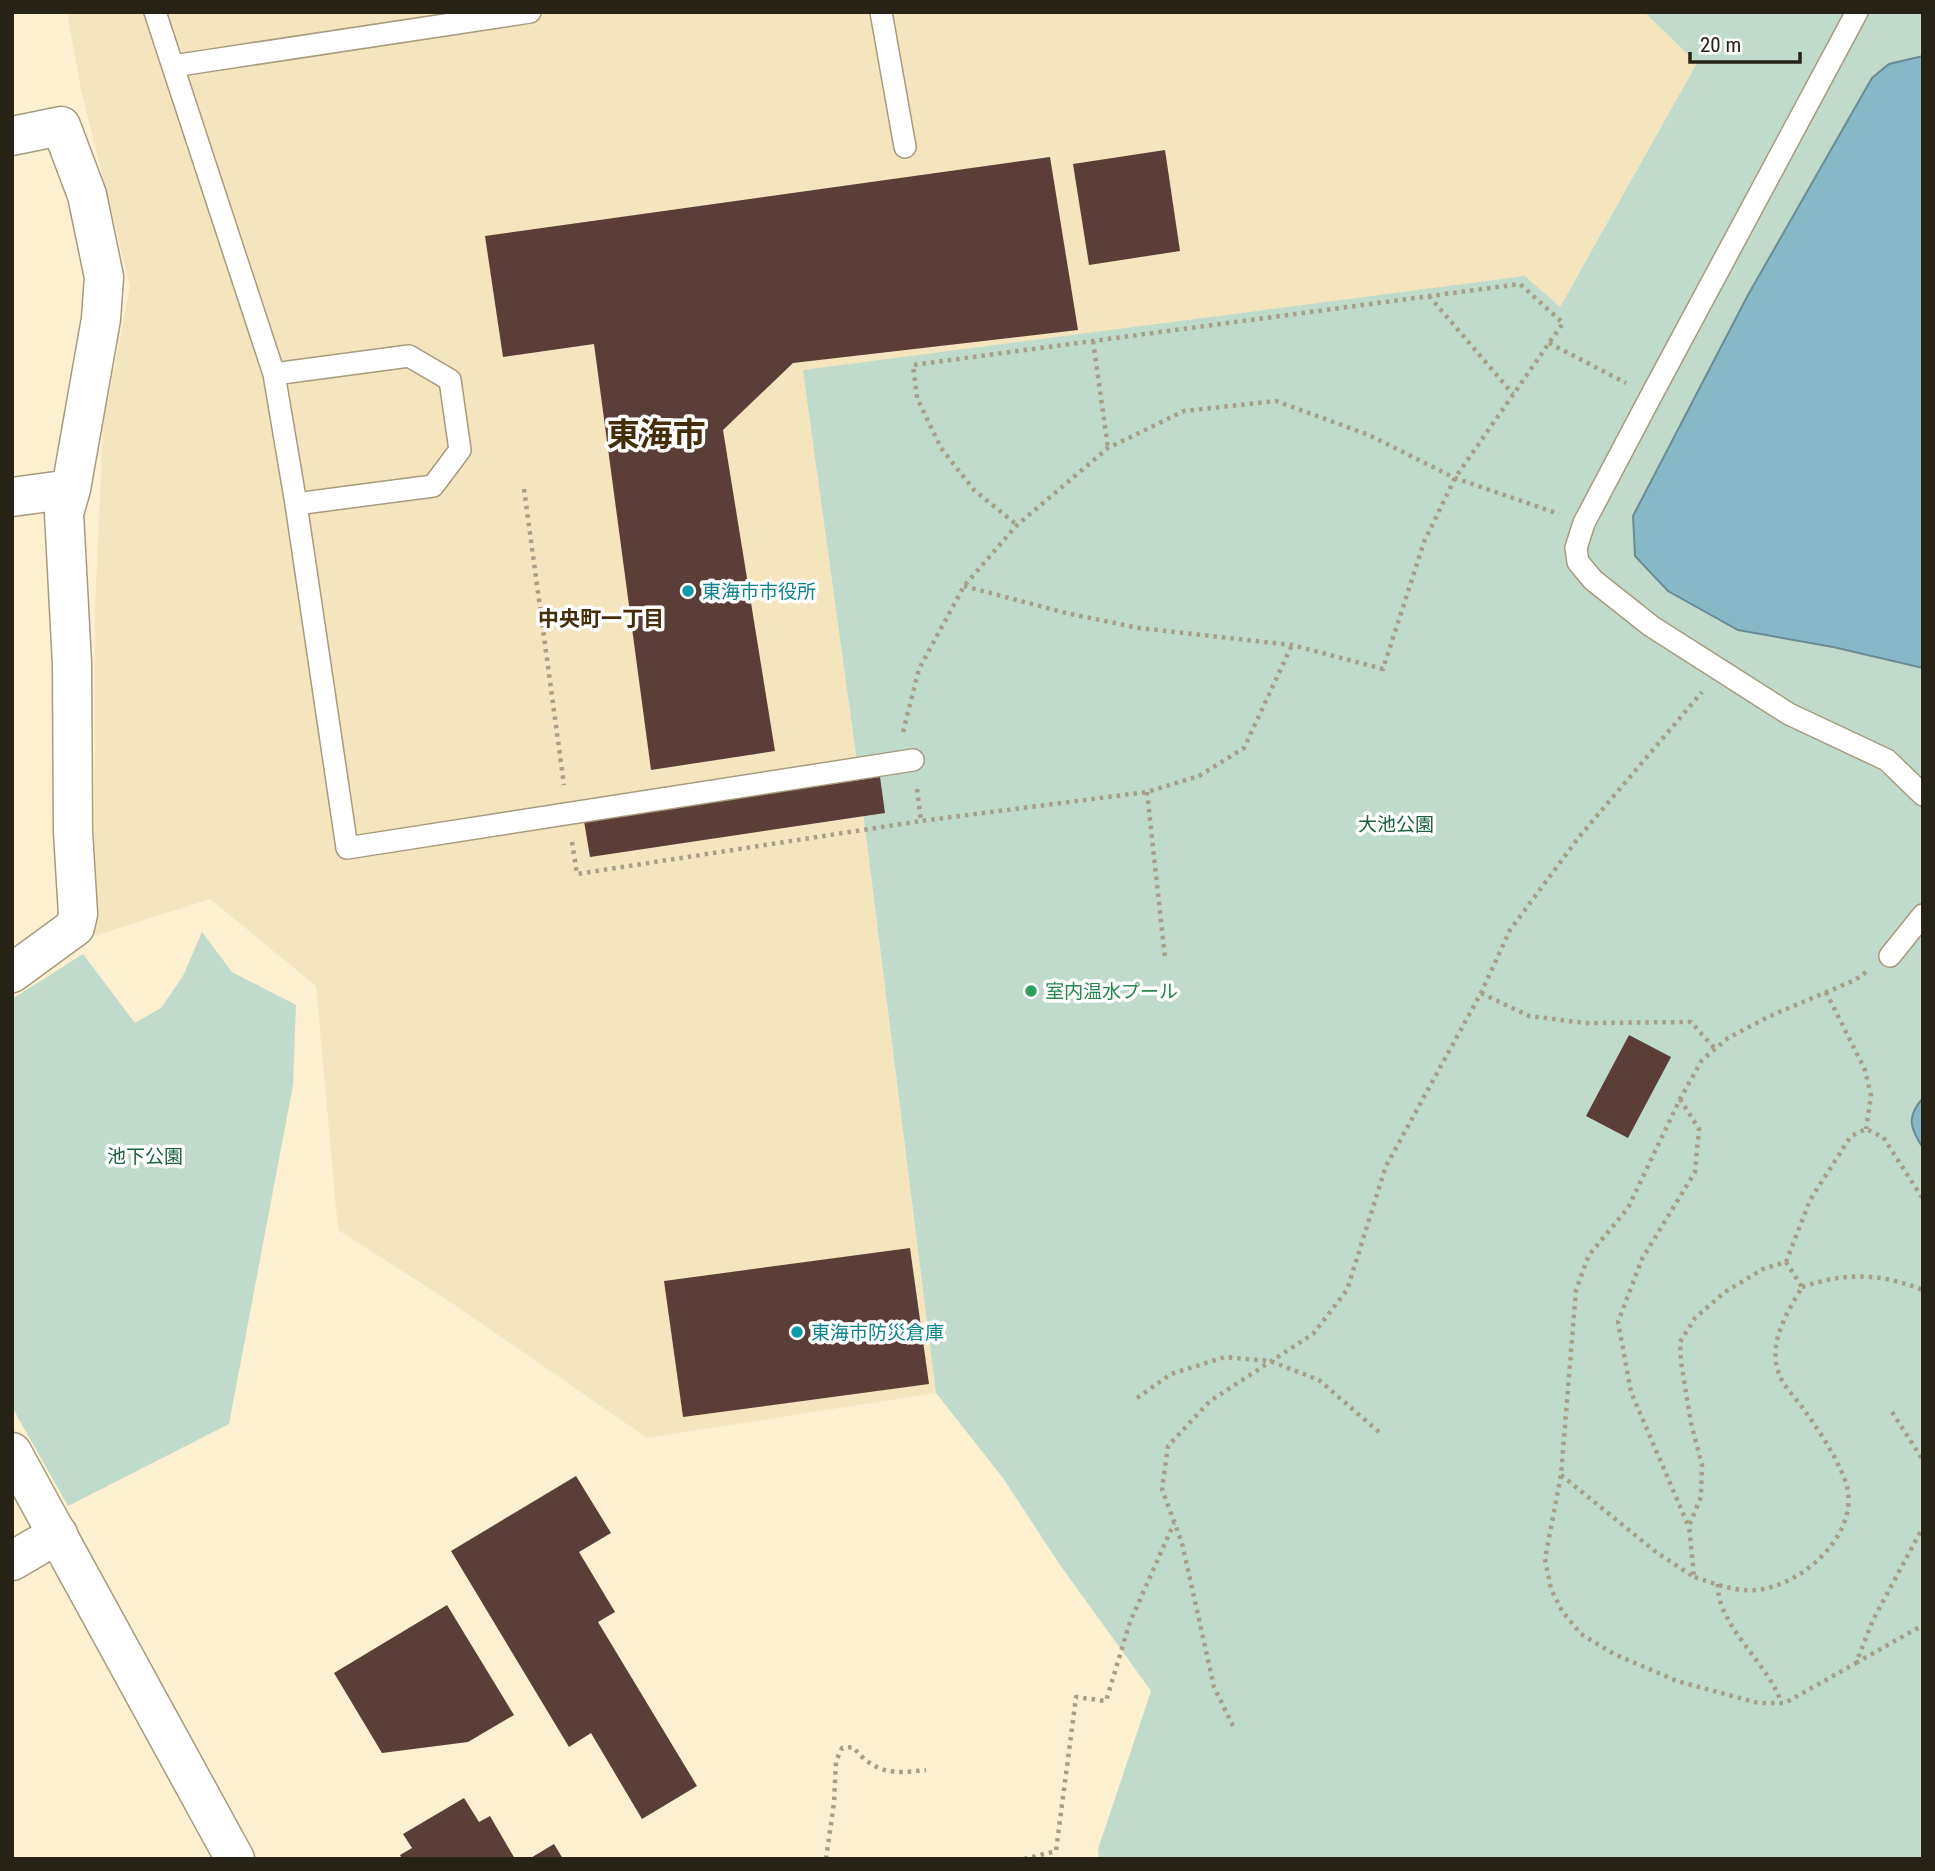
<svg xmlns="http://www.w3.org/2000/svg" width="1935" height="1871" font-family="'Roboto Condensed','Noto Sans JP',sans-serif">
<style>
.built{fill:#f4e5bf}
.green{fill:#c0dbcc}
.water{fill:#87b8c7;stroke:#6a8b92;stroke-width:2}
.building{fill:#5b3e37}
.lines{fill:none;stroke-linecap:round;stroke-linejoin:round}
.lane-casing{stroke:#a69b7d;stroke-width:24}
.street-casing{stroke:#a69b7d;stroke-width:41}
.secondary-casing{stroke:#a69b7d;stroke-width:41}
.path{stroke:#a79e87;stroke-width:4.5;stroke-dasharray:3.5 5;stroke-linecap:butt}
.lane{stroke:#fff;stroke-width:21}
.street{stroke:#fff;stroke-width:38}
.secondary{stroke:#fff;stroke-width:38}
.culture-dot{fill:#0f9aa8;stroke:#fefefe;stroke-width:2.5}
.leisure-dot{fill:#2e9e5b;stroke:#fefefe;stroke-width:2.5}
.labels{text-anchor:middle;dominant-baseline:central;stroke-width:7;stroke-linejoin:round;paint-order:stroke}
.culture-label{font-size:19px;fill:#0d838f;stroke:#fefefe;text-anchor:start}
.park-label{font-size:19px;fill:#1b6243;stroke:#fefefe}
.leisure-label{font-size:19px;fill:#27864d;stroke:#fefefe;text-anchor:start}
.neighbourhood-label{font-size:21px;font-weight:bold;fill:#452d0a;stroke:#fefefe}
.town-label{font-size:33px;font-weight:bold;fill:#452d0a;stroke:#fefefe}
</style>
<rect width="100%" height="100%" fill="#fcf0d1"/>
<path class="built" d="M67,12H1644L1697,63L1560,307L804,370L854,740L936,1393L647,1438L449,1301L338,1230L316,986L210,899L94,936L95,610L103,426L130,286L81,90Z"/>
<path class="green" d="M1644,12H1923V1859H1099L1098,1849L1151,1691L1060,1565L1003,1478L936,1393L854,740L803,370L1525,276L1560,307L1697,63Z
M202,932L232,972L296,1005L293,1085L229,1424L68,1506L12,1407V999L83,954L135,1023L161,1008L183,976Z"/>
<path class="water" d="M1923,56V668L1833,647L1738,630L1668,591L1635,556L1633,516L1748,295L1872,78L1889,64Z
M1923,1098V1148C1910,1128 1906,1117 1923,1098Z"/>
<path class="building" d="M1165,150L1180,251L1089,265L1073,164Z
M1050,157L1078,330L793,363L723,430L775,751L651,770L594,344L503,357L485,236Z
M880,777L885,813L590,857L584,821Z
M1629,1035L1671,1057L1628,1138L1586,1116Z
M910,1248L929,1384L683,1417L664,1281Z
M576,1476L611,1533L579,1552L615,1612L598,1622L697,1786L642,1819L591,1733L569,1747L451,1551Z
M447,1605L514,1715L468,1742L382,1753L334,1673Z
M464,1798L479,1822L490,1816L515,1859H402L400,1855L412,1848L403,1834Z
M554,1844L563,1859H529Z"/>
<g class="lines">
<defs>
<path id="lane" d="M155,12L274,374L296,504L347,848L913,760
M881,12L905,147
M1857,12L1651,396L1584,523L1576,548L1578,562L1593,580L1651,626L1789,714L1887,760L1923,795
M173,66L530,12
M274,374L409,356L450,380L460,450L433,486L296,504
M1890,956L1923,915"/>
<path id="street" d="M12,136L61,126L87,195L104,277L101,319L71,489L64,513L72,664L73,832L78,914L75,927L12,973
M12,497L71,489
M12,1452L235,1859"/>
<path id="secondary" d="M12,1561L58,1534"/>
</defs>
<use href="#lane" class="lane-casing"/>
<use href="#street" class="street-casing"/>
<use href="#secondary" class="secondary-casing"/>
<path class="path" d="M1429,296L1513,394
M1093,341L1108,448
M1549,343L1626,383
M524,489L564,785
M964,586L1066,613L1139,628L1292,645L1383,669L1424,542L1455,478L1563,323L1520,284L913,365L917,398L941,448L974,490L1017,525
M903,732L919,669L964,586L1017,525L1108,448L1184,411L1276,401L1369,435L1455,478L1559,514
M917,789L921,821L1147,792L1199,776L1244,748L1292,645
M1147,792L1165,958
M572,842L577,874L921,821
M1866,972L1855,980L1770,1016L1728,1038L1702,1060L1680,1099L1628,1208L1589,1255L1576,1290L1561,1475L1545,1559L1551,1589L1562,1611L1581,1634L1614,1654L1677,1681L1758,1703H1785L1856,1663L1873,1620L1923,1527
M1826,992L1865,1070L1871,1096L1866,1129
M1481,993L1529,1016L1585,1023L1691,1022L1715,1049
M1680,1099L1699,1129L1695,1172L1642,1259L1618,1322L1631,1392L1688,1525
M1786,1262L1810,1200L1851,1136L1866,1129L1883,1137L1923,1199
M1802,1287C1846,1272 1880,1273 1923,1290
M1137,1398L1171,1374L1225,1357L1270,1361L1319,1380L1379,1432
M1892,1412L1923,1460
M1561,1475L1656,1552L1694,1577L1689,1526L1701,1497L1702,1465L1691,1423L1681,1362L1680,1342L1695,1318L1725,1292L1763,1269L1786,1262L1802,1287C1787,1313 1766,1345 1780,1376C1784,1387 1795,1397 1802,1407C1818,1429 1835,1454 1845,1480C1864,1531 1803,1586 1756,1590C1734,1592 1714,1583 1694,1577
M1718,1584C1716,1625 1771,1666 1781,1703
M1856,1663L1923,1625
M1233,1726L1214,1687L1182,1543L1162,1489L1168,1446L1210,1401L1313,1334L1347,1290L1386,1166L1481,993L1510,930L1579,837L1702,692
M826,1859L834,1803L836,1761L842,1748L853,1747C875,1774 893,1774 926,1770
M1024,1859L1056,1851L1076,1697L1106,1701L1130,1622L1174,1523"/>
<use href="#lane" class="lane"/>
<use href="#street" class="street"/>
<use href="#secondary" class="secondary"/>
</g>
<g class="culture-dot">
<circle cx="688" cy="591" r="7"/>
<circle cx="797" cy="1332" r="7"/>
</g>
<circle class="leisure-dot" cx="1031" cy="991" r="7"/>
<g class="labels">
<g class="culture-label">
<text x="702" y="591">東海市市役所</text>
<text x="811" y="1332">東海市防災倉庫</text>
</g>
<g class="park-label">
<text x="1396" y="824">大池公園</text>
<text x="145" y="1156">池下公園</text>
</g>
<g class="leisure-label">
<text x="1045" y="991">室内温水プール</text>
</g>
<g class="neighbourhood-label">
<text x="601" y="619">中央町一丁目</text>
</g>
<g class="town-label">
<text x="656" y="434">東海市</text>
</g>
</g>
<rect width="1935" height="1871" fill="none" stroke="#262216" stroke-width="28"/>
<path d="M1690 52v10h110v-10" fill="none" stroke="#262216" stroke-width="3.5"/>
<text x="1700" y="52" font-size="21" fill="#262216" stroke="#fefefe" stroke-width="5" paint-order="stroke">20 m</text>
</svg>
